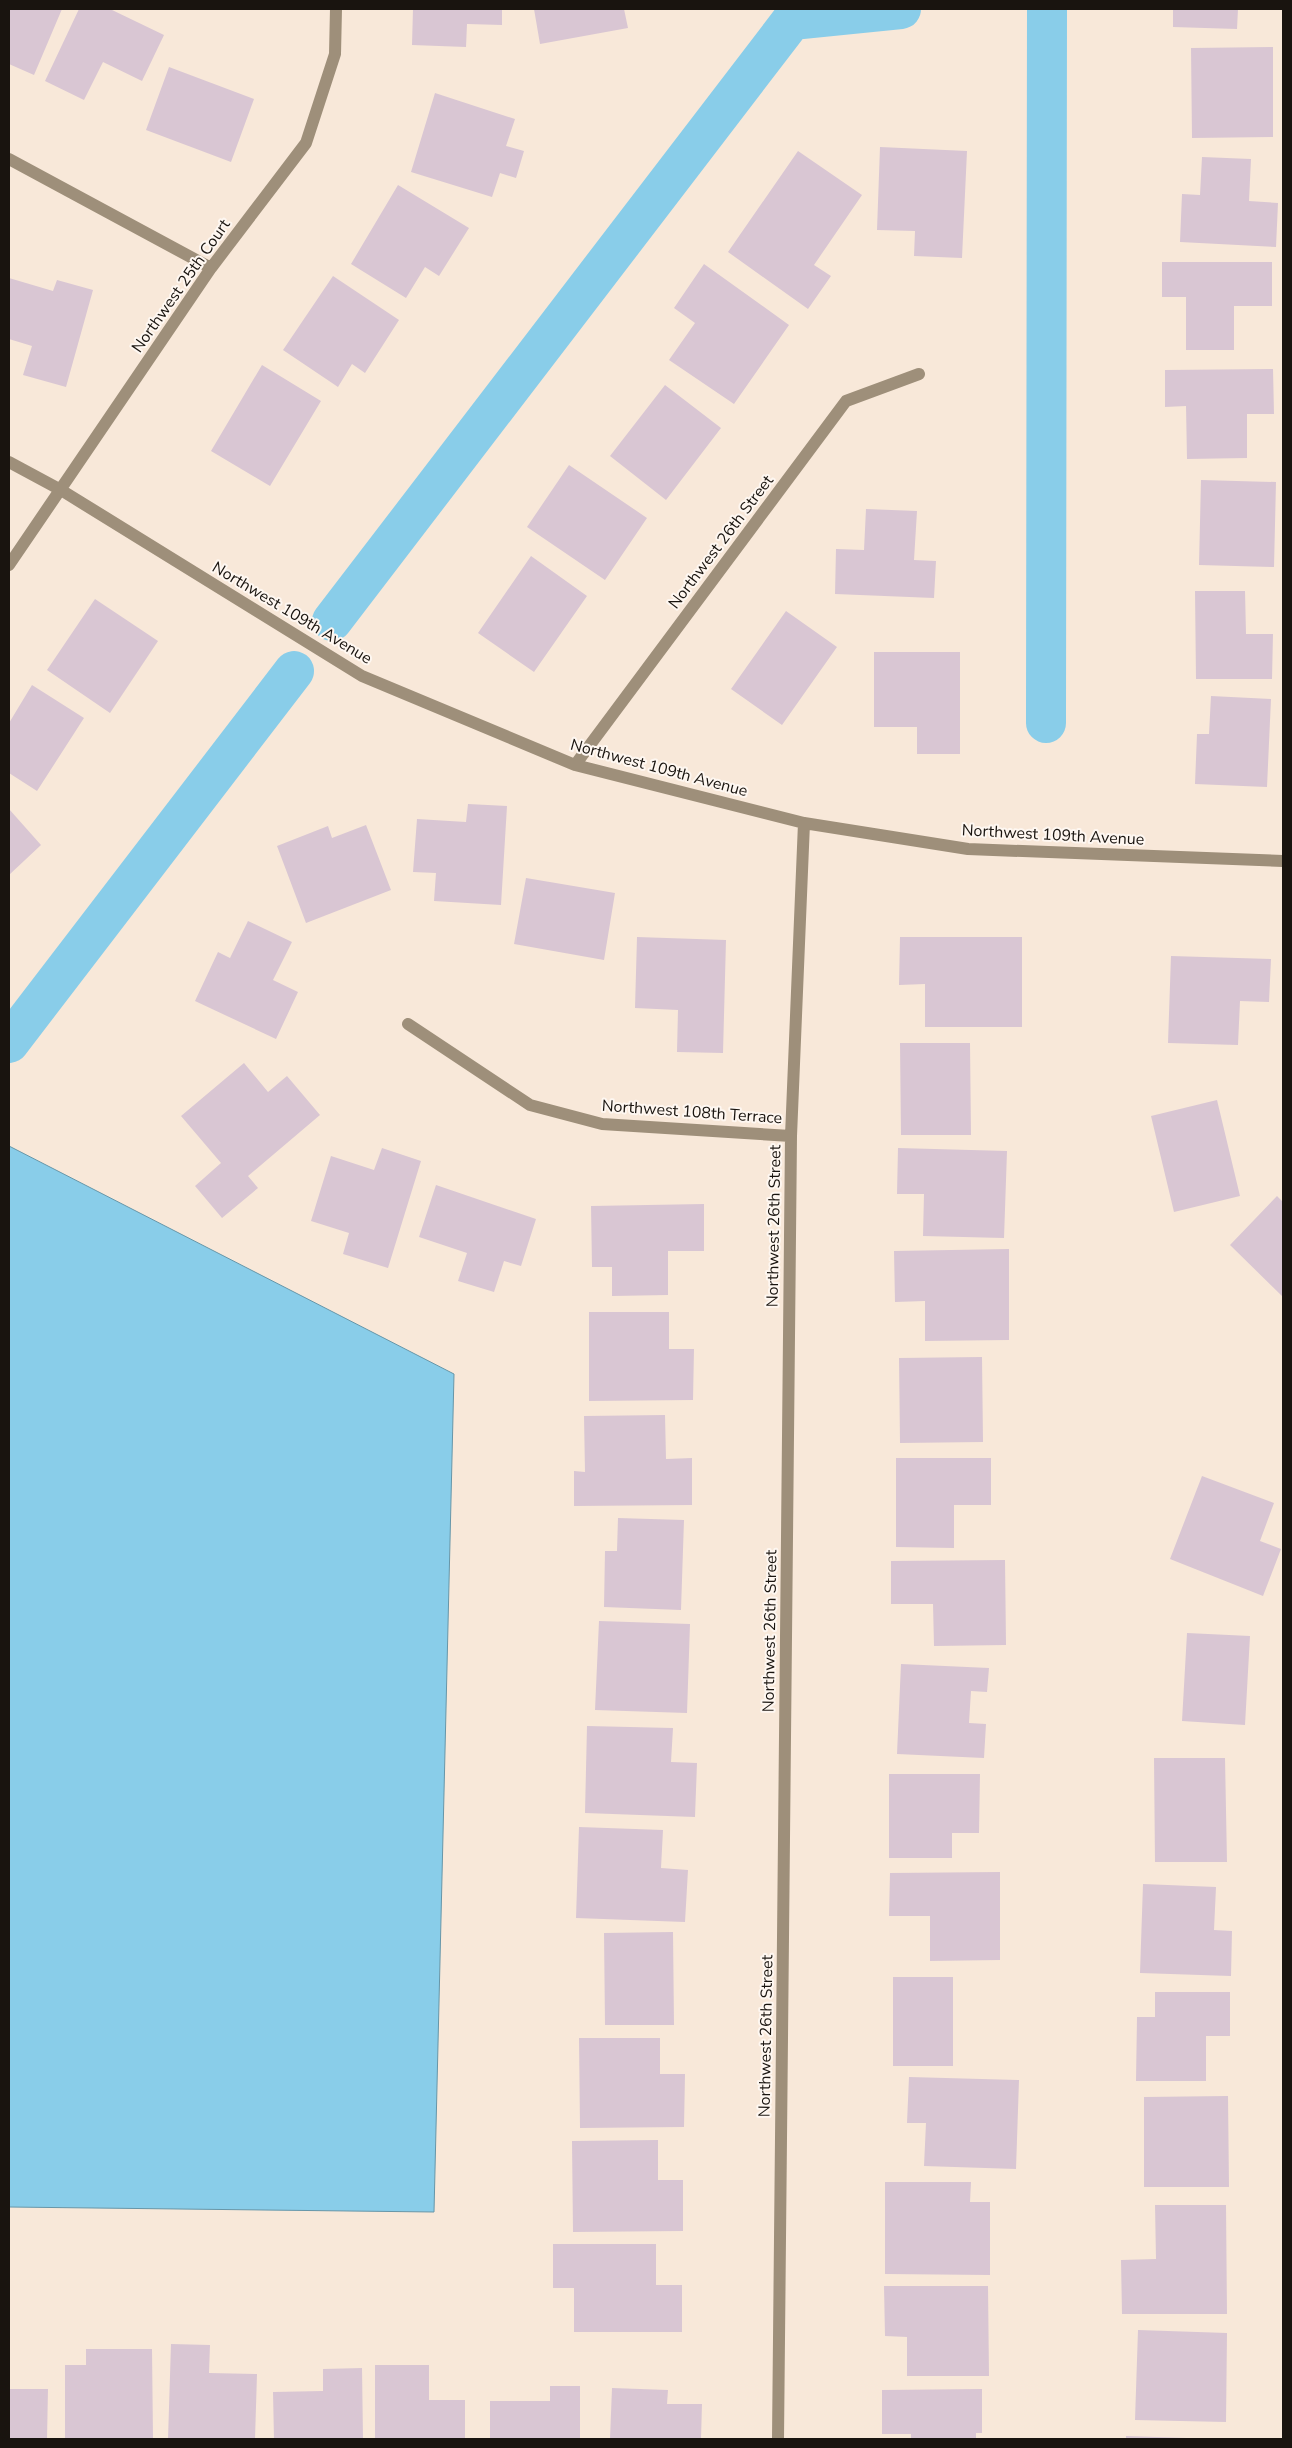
<svg xmlns="http://www.w3.org/2000/svg" width="1292" height="2448" font-family="'Nunito Sans',sans-serif">
<style>
.water{fill:#89cde9;stroke:#6796a8}
.lines{fill:none;stroke-linecap:round;stroke-linejoin:round}
.canal{stroke:#89cde9;stroke-width:40}
.building{fill:#d9c6d3}
.minor{stroke:#9e8f7a;stroke-width:12}
.labels{text-anchor:middle;dominant-baseline:central;stroke-width:4;stroke-linejoin:round;paint-order:stroke}
.street-label{font-size:16px;fill:#19140f;stroke:#fef7f1}
</style>
<rect width="100%" height="100%" fill="#f8e8d9"/>
<path class="water" d="M9,1146L454,1374L434,2212L9,2207Z"/>
<g class="lines">
<path class="canal" d="M332,621L792,20L901,9
M1046,723L1047,9
M9,1043L294,671"/>
</g>
<path class="building" d="M9,9H62L34,75L9,64Z
M79,9H110L164,35L142,81L103,62L84,100L45,81Z
M413,9H502V25L467,24L466,47L412,45Z
M534,9H624L628,28L540,44Z
M1173,9H1238L1237,29L1173,27Z
M1273,47V137L1192,138L1191,48Z
M169,67L254,99L231,162L146,130Z
M435,93L515,119L506,146L524,151L516,178L500,173L492,197L411,172Z
M880,147L967,151L962,258L914,256L915,231L877,230Z
M798,151L862,195L814,265L831,276L808,309L728,252Z
M1202,157L1251,159L1249,201L1278,203L1276,247L1180,242L1182,194L1200,195Z
M398,185L469,228L439,276L425,267L406,298L351,264Z
M1162,262H1272V306H1234V350H1186V297H1162Z
M704,264L789,325L734,404L669,360L695,323L674,308Z
M333,276L399,320L365,373L352,364L338,387L283,350Z
M9,278L53,291L57,280L93,290L66,387L23,375L32,346L9,339Z
M262,365L321,401L270,486L211,451Z
M1273,369L1274,414H1247V458L1187,459L1186,406L1165,407V370Z
M665,385L721,428L666,500L610,456Z
M569,465L647,518L605,580L527,527Z
M1201,480L1276,482L1274,567L1199,565Z
M866,509L917,511L914,560L936,561L934,598L835,594L836,549L864,550Z
M531,556L587,596L534,672L478,633Z
M1195,591H1245L1246,634H1273L1272,679H1196Z
M95,599L158,641L110,713L47,670Z
M786,611L837,647L782,725L731,689Z
M874,652H960V754H917V727H874Z
M32,685L84,718L37,791L9,773V723Z
M1211,696L1271,699L1267,787L1195,784L1197,734H1209Z
M468,804L507,806L501,905L434,901L436,873L413,872L417,819L466,822Z
M9,809L41,845L9,875Z
M366,825L391,890L306,923L277,846L328,826L332,838Z
M526,878L615,893L604,960L514,944Z
M248,921L292,942L273,980L298,992L276,1039L195,1001L218,952L230,958Z
M637,937L726,940L723,1053L677,1052L678,1010L635,1008Z
M900,937H1022V1027H925V984L899,985Z
M1171,956L1271,959L1269,1002L1240,1001L1238,1045L1168,1043Z
M900,1043H970L971,1135H901Z
M244,1063L268,1092L287,1076L320,1115L248,1176L258,1188L222,1218L195,1186L221,1163L181,1116Z
M1217,1100L1240,1196L1174,1212L1151,1116Z
M382,1148L421,1161L388,1268L343,1254L349,1233L311,1221L331,1156L374,1170Z
M898,1148L1007,1151L1004,1238L923,1236L924,1194H897Z
M436,1185L536,1219L521,1266L504,1261L494,1292L458,1281L467,1253L419,1237Z
M1277,1196L1283,1202V1297L1230,1245Z
M704,1204V1251H668V1295L612,1296V1267H592L591,1206Z
M1009,1249V1340L925,1341V1301L895,1302L894,1251Z
M589,1312H669V1349H694L693,1400L589,1401Z
M982,1357L983,1442L900,1443L899,1358Z
M665,1415L666,1459L692,1458V1505L574,1506V1471L585,1472L584,1416Z
M896,1458H991V1505H954V1548L896,1547Z
M1202,1476L1274,1503L1260,1541L1281,1549L1263,1596L1170,1559Z
M618,1518L684,1520L681,1610L604,1607L605,1551H617Z
M1005,1560L1006,1645L934,1646L933,1604H891V1561Z
M599,1621L690,1624L687,1713L595,1710Z
M1187,1633L1250,1636L1245,1725L1182,1721Z
M901,1664L989,1668L987,1692L971,1691L969,1723L986,1724L984,1758L897,1754Z
M587,1726L673,1728L671,1762L697,1763L695,1817L585,1813Z
M1154,1758H1225L1227,1862H1155Z
M889,1774H980L979,1833H952V1858H889Z
M579,1827L663,1830L661,1868L688,1870L685,1922L576,1918Z
M1000,1872V1960L930,1961V1916H889L890,1873Z
M1143,1884L1216,1887L1214,1930L1232,1931L1231,1976L1140,1973Z
M673,1932L674,2025H605L604,1933Z
M893,1977H953V2066H893Z
M1155,1992H1230V2036H1206V2081H1136L1137,2017H1155Z
M579,2038H660V2074H685L684,2127L580,2128Z
M909,2077L1019,2080L1016,2169L924,2166L926,2123H907Z
M1228,2096L1229,2187H1144V2097Z
M658,2140V2180H683V2231L573,2232L572,2141Z
M885,2182H971L970,2202H990V2275L885,2274Z
M1155,2205H1226L1227,2314H1122L1121,2260L1156,2259Z
M553,2244H656V2285H682V2332H574V2288H553Z
M884,2286H988L989,2376H907V2337L885,2336Z
M1138,2330L1227,2333L1226,2422L1135,2420Z
M171,2344L210,2345L209,2373L257,2374L255,2439H168Z
M86,2349H152L153,2439H65V2365H86Z
M375,2365H429V2400H465V2439H375Z
M362,2368L363,2439H274L273,2392L323,2391V2369Z
M550,2386H580V2439H490V2401H550Z
M612,2388L668,2390L667,2404H702L701,2439H610Z
M9,2389H48L47,2439H9Z
M982,2389V2433H976V2439H911V2434H882V2390Z
M1126,2436L1187,2438V2439H1126Z"/>
<g class="lines">
<path class="minor" d="M9,159L211,268
M9,462L61,490L362,676L575,765L804,823L968,849L1283,861
M9,565L211,268L306,143L335,54L336,9
M575,765L846,401L919,374
M408,1024L530,1105L602,1124L791,1136
M778,2439L791,1136L804,823"/>
</g>
<g class="labels">
<g class="street-label">
<text transform="translate(181 286) rotate(-55)">Northwest 25th Court</text>
<text transform="translate(721 542) rotate(-53)">Northwest 26th Street</text>
<text transform="translate(292 613) rotate(31)">Northwest 109th Avenue</text>
<text transform="translate(659 768) rotate(15)">Northwest 109th Avenue</text>
<text transform="translate(1053 835) rotate(3)">Northwest 109th Avenue</text>
<text transform="translate(692 1112) rotate(4)">Northwest 108th Terrace</text>
<text transform="translate(774 1226) rotate(-89)">Northwest 26th Street</text>
<text transform="translate(770 1631) rotate(-89)">Northwest 26th Street</text>
<text transform="translate(766 2036) rotate(-89)">Northwest 26th Street</text>
</g>
</g>
<rect width="1292" height="2448" fill="none" stroke="#19140f" stroke-width="20"/>
</svg>
